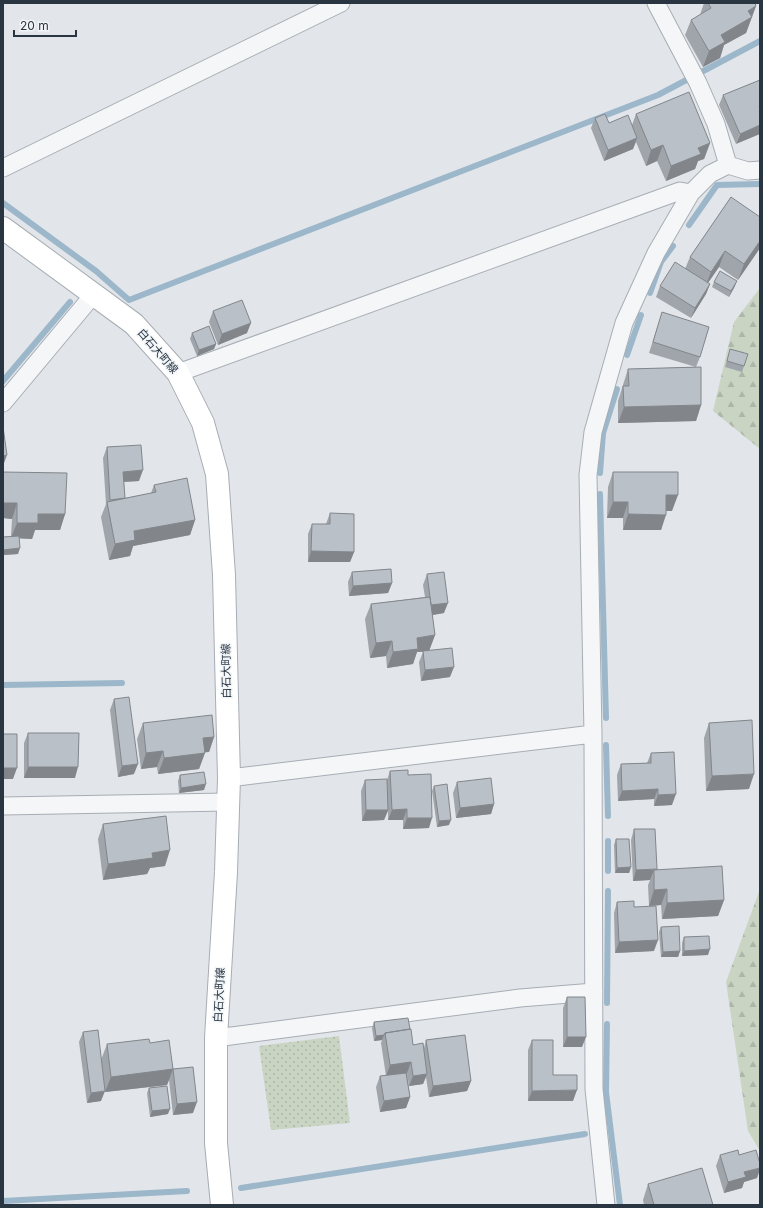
<svg xmlns="http://www.w3.org/2000/svg" width="763" height="1208" font-family="Inter,'Noto Sans JP',sans-serif">
<style>
.grass{fill:url(#grass-dots)}
.forest{fill:url(#forest-firs)}
.lines{fill:none;stroke-linecap:round;stroke-linejoin:round}
.stream{stroke:#9db7ca;stroke-width:6}
.street-casing{stroke:#a7adb4;stroke-width:19}
.secondary-casing{stroke:#a7adb4;stroke-width:24}
.street{stroke:#f5f6f8;stroke-width:17}
.secondary{stroke:#fff;stroke-width:22}
.wall{fill:#9fa5ab}
.shaded-wall{fill:#82868b}
.building{fill:#b9c0c7;stroke:#82868b}
.labels{text-anchor:middle;dominant-baseline:central;stroke-width:3;stroke-linejoin:round;paint-order:stroke}
.street-label{font-size:11px;fill:#2a3542;stroke:#f1f5f7}
</style>
<defs>
<pattern id="grass-dots" width="8" height="8" patternUnits="userSpaceOnUse"><rect width="8" height="8" fill="#c9d4c3"/><path d="M2 2h.1M6 6h.1" fill="none" stroke="#adb7a9" stroke-width="1.8" stroke-linecap="round"/></pattern>
<pattern id="forest-firs" width="22" height="20" patternUnits="userSpaceOnUse"><rect width="22" height="20" fill="#c9d4c3"/><path d="M5 1l3.5 6h-7zM16 11l3.5 6h-7z" fill="#adb7a9"/></pattern>
</defs>
<rect width="100%" height="100%" fill="#e2e6ea"/>
<path class="grass" d="M339,1036L350,1123L271,1130L259,1046Z"/>
<path class="forest" d="M760,288V449L713,411L734,322Z
M760,889V1151L748,1131L726,982Z"/>
<g class="lines">
<path class="stream" d="M3,203L96,271L129,300L658,95L760,41
M689,225L717,185L760,184
M650,293L661,262L673,246
M627,355L641,315
M3,381L70,302
M600,473L603,433L617,389
M600,494L606,718
M3,685L122,683
M606,745L608,816
M608,871V841
M607,1003L608,891
M607,1024L606,1092L620,1205
M241,1188L585,1134
M3,1201L187,1191"/>
<defs>
<path id="street" d="M656,3L698,83L716,124L728,165
M3,168L341,3
M178,373L680,191L691,193
M3,403L94,294
M229,778L593,734
M3,806L227,802
M216,1038L520,998L594,992
M606,1205L594,1089L593,734L588,475L593,432L624,323L656,253L691,193L710,174L728,165L748,171L760,170"/>
<path id="secondary" d="M3,228L134,324L178,373L203,423L217,474L224,575L229,778L226,872L216,1038V1143L222,1205"/>
</defs>
<use href="#street" class="street-casing"/>
<use href="#secondary" class="secondary-casing"/>
<use href="#street" class="street"/>
<use href="#secondary" class="secondary"/>
</g>
<path class="wall" d="M704,3H755L756,6L746,33L724,45L720,58L703,67L685,35L691,20L700,15Z
M760,80L736,144L719,105L723,95Z
M636,114L710,143L704,159L698,161L695,169L666,181L657,161L646,166L636,142L633,149L604,161L591,128L595,118L609,123L632,125Z
M731,197L760,248L738,280L719,267L708,283L710,284L706,294L691,318L656,297L660,286L685,269L690,257Z
M714,282L735,286L729,297L712,287Z
M213,311L247,333L218,345L209,322Z
M662,312L700,357L696,367L701,405L696,421L618,423V401L628,369L696,367L649,353Z
M192,333L216,344L214,349L197,356L190,339Z
M730,349L748,354L742,372L725,367Z
M107,447L139,481L124,482L125,498L151,493L154,485L195,520L190,535L133,546L130,556L109,560L101,517L106,504L103,458Z
M3,472L65,514L60,530H35L32,539L19,538L18,554L3,555V537L11,536L12,519L3,518Z
M613,472L672,511H666L661,530H623V518H607L608,487Z
M330,513L354,552L350,562H308V534L312,524H326Z
M352,572L392,583L388,593L349,596L348,582Z
M427,574L444,613L432,615L435,635L429,651L450,677L421,681L419,662L423,652H417L413,664L387,668L386,656L370,658L365,619L371,604L425,597L423,585Z
M114,699L134,774L118,777L110,710Z
M143,723L214,737L209,752H205L199,769L158,774L157,767L141,769L137,739Z
M709,723L749,789L706,791L704,738Z
M28,733L75,778H24V743Z
M651,753L672,805L654,806V799L618,801L617,775L621,764L647,763Z
M390,771L408,775L429,828L403,829V820H388V811L384,820L362,821L361,791L365,780H387Z
M180,775L204,790L179,793L178,781Z
M457,782L494,804L491,814L456,818L453,793Z
M434,786L449,825L437,827L432,791Z
M103,824L165,866L150,868L147,874L103,880L98,839Z
M634,829L657,869L724,900L718,916L662,919L661,905L649,906L648,885L650,880L633,881L631,840Z
M616,839L631,867L629,873H615L614,845Z
M617,902L634,907L654,951L615,953L614,913Z
M661,927L680,951L678,957H661L659,932Z
M684,937L708,955L682,956V943Z
M567,997L582,1047H563V1008Z
M374,1022L410,1029L413,1045L424,1048L426,1040L471,1081L467,1091L429,1097L426,1077L423,1084L409,1086L407,1073L410,1097L406,1108L380,1112L376,1087L380,1076H386L381,1043L382,1040L374,1041L372,1028Z
M83,1032L101,1101L87,1103L79,1042Z
M532,1040L553,1075L573,1101H528V1050Z
M150,1043L173,1069L193,1113L173,1115L169,1080L167,1085L105,1092L101,1060L107,1044Z
M149,1088L168,1114L150,1117L147,1093Z
M720,1155H739L757,1178L744,1182L742,1188L724,1193L716,1166Z
M648,1184L713,1205H643H644L643,1200Z"/>
<path class="shaded-wall" d="M756,6L746,33L724,45L720,58L703,67L709,51L721,35L748,11Z
M760,125V134L736,144L740,134Z
M637,138L633,149L604,161L608,150Z
M710,143L704,159L698,161L695,169L666,181L671,166L698,148Z
M663,145L657,161L646,166L651,150Z
M760,241V248L738,280L744,264Z
M725,251L719,267L705,287L711,272Z
M737,281L735,286L729,297L731,291Z
M710,284L706,294L691,318L695,308Z
M251,323L247,333L218,345L222,334Z
M216,344L214,349L197,356L199,350Z
M701,405L696,421L618,423L624,407Z
M7,455L3,466V456Z
M143,470L139,481L120,482L123,472Z
M666,495H678L672,511H661Z
M613,502H628L623,518H607Z
M3,503H17L12,519L3,518Z
M38,514H65L60,530H35L32,539L11,538L17,523Z
M628,514L666,515L661,530H623Z
M195,520L190,535L133,546L130,556L109,560L115,544L134,531Z
M20,548L18,554L3,555V550Z
M311,551L354,552L350,562H308Z
M392,583L388,593L349,596L353,586Z
M448,603L444,613L427,616L431,605Z
M435,635L429,651L417,652L413,664L387,668L393,652L417,638Z
M392,641L386,656L370,658L376,643Z
M454,667L450,677L421,681L425,670Z
M214,737L209,752L197,753L203,738Z
M163,751L157,767L141,769L146,753Z
M205,753L199,769L158,774L164,758Z
M138,764L134,774L118,777L122,766Z
M28,767H78L75,778H24Z
M3,768H17L13,779H3Z
M754,774L749,789L706,791L712,776Z
M206,784L204,790L179,793L181,788Z
M658,789L654,799L618,801L622,791Z
M676,794L672,805L654,806L658,795Z
M494,804L491,814L456,818L460,808Z
M407,809L403,820H388L392,810Z
M366,810H388L384,820L362,821Z
M407,818H432L429,828L403,829Z
M451,820L449,825L437,827L439,821Z
M170,850L165,866L150,868L147,874L103,880L108,864L152,853Z
M631,867L629,873H615L617,868Z
M636,870H654L650,880L633,881Z
M667,889L661,905L649,906L654,890Z
M724,900L718,916L662,919L667,903Z
M658,940L654,951L615,953L619,942Z
M710,949L708,955L682,956L684,951Z
M680,951L678,957H661L663,952Z
M384,1035L382,1040L374,1041L376,1036Z
M567,1037H586L582,1047H563Z
M411,1062L407,1073L386,1076L390,1065Z
M173,1069L167,1085L105,1092L111,1077Z
M427,1074L423,1084L409,1086L413,1076Z
M471,1081L467,1091L429,1097L433,1086Z
M577,1090L573,1101H528L532,1091Z
M105,1091L101,1101L87,1103L91,1093Z
M410,1097L406,1108L380,1112L384,1101Z
M197,1102L193,1113L173,1115L177,1104Z
M170,1109L168,1114L150,1117L152,1111Z
M760,1168V1170L757,1178L744,1182L742,1188L724,1193L728,1182L744,1172Z"/>
<path class="building" d="M708,3H755L756,6L748,11L752,17L721,35L725,42L709,51L691,20L711,8Z
M760,80V106H759L760,108V125L740,134L723,95Z
M689,92L710,143L698,148L701,154L671,166L663,145L651,150L636,114Z
M605,114L609,123L628,115L637,138L608,150L595,118Z
M731,197L760,217V241L744,264L725,251L711,272L690,257Z
M675,262L710,284L695,308L660,286Z
M720,271L737,281L731,291L714,282Z
M242,300L251,323L222,334L213,311Z
M662,312L709,327L700,357L653,342Z
M209,326L216,344L199,350L192,333Z
M730,349L748,354L744,366L727,361Z
M701,367V405L624,407L623,386H629L628,369Z
M3,427L7,455L3,456Z
M141,445L143,470L123,472L125,498L110,500L107,447Z
M3,472L67,473L65,514H38V523H17V503H3Z
M613,472H678V495H666V515L628,514V502H613Z
M187,478L195,520L134,531L135,540L115,544L107,502L156,492L154,485Z
M330,513L354,514V552L311,551L312,524H330Z
M19,536L20,548L3,550V537Z
M391,569L392,583L353,586L352,572Z
M444,572L448,603L431,605L427,574Z
M430,597L435,635L417,638L418,649L393,652L392,641L376,643L371,604Z
M452,648L454,667L425,670L423,651Z
M129,697L138,764L122,766L114,699Z
M212,715L214,737L203,738L205,753L164,758L163,751L146,753L143,723Z
M752,720L754,774L712,776L709,723Z
M28,733H79L78,767H28Z
M3,734H17V768H3Z
M674,752L676,794L658,795V789L622,791L621,764L651,763V753Z
M408,770V775L431,774L432,818H407V809L392,810L390,771Z
M204,772L206,784L181,788L180,775Z
M491,778L494,804L460,808L457,782Z
M387,779L388,810H366L365,780Z
M447,784L451,820L439,821L434,786Z
M166,816L170,850L152,853L153,858L108,864L103,824Z
M634,829H655L657,869L636,870Z
M616,839H629L631,867L617,868Z
M722,866L724,900L667,903V889L654,890V870Z
M634,901V907L656,906L658,940L619,942L617,902Z
M679,926L680,951L663,952L661,927Z
M709,936L710,949L684,951V937Z
M567,997H585L586,1037H567Z
M408,1018L410,1029L385,1033L384,1035L376,1036L374,1022Z
M411,1029L413,1045L423,1043L427,1074L413,1076L411,1062L390,1065L385,1033Z
M98,1030L105,1091L91,1093L83,1032Z
M465,1035L471,1081L433,1086L426,1040Z
M149,1039L150,1043L169,1040L173,1069L111,1077L107,1044Z
M532,1040H553V1075H577V1090L532,1091Z
M193,1067L197,1102L177,1104L173,1069Z
M406,1073L410,1097L384,1101L380,1076Z
M167,1086L170,1109L152,1111L149,1088Z
M738,1150L739,1155L756,1150L760,1164V1168L744,1172L746,1177L728,1182L720,1155Z
M702,1168L713,1205H654L648,1184Z"/>
<g class="labels">
<g class="street-label">
<text transform="translate(158 351) rotate(49)">白石大町線</text>
<text transform="translate(226 671) rotate(-91)">白石大町線</text>
<text transform="translate(219 995) rotate(-87)">白石大町線</text>
</g>
</g>
<rect width="763" height="1208" fill="none" stroke="#2a3542" stroke-width="8"/>
<path d="M14 30v6h62v-6" fill="none" stroke="#2a3542" stroke-width="2"/>
<text x="20" y="30" font-size="12" fill="#2a3542" stroke="#f1f5f7" stroke-width="3" paint-order="stroke">20 m</text>
</svg>
